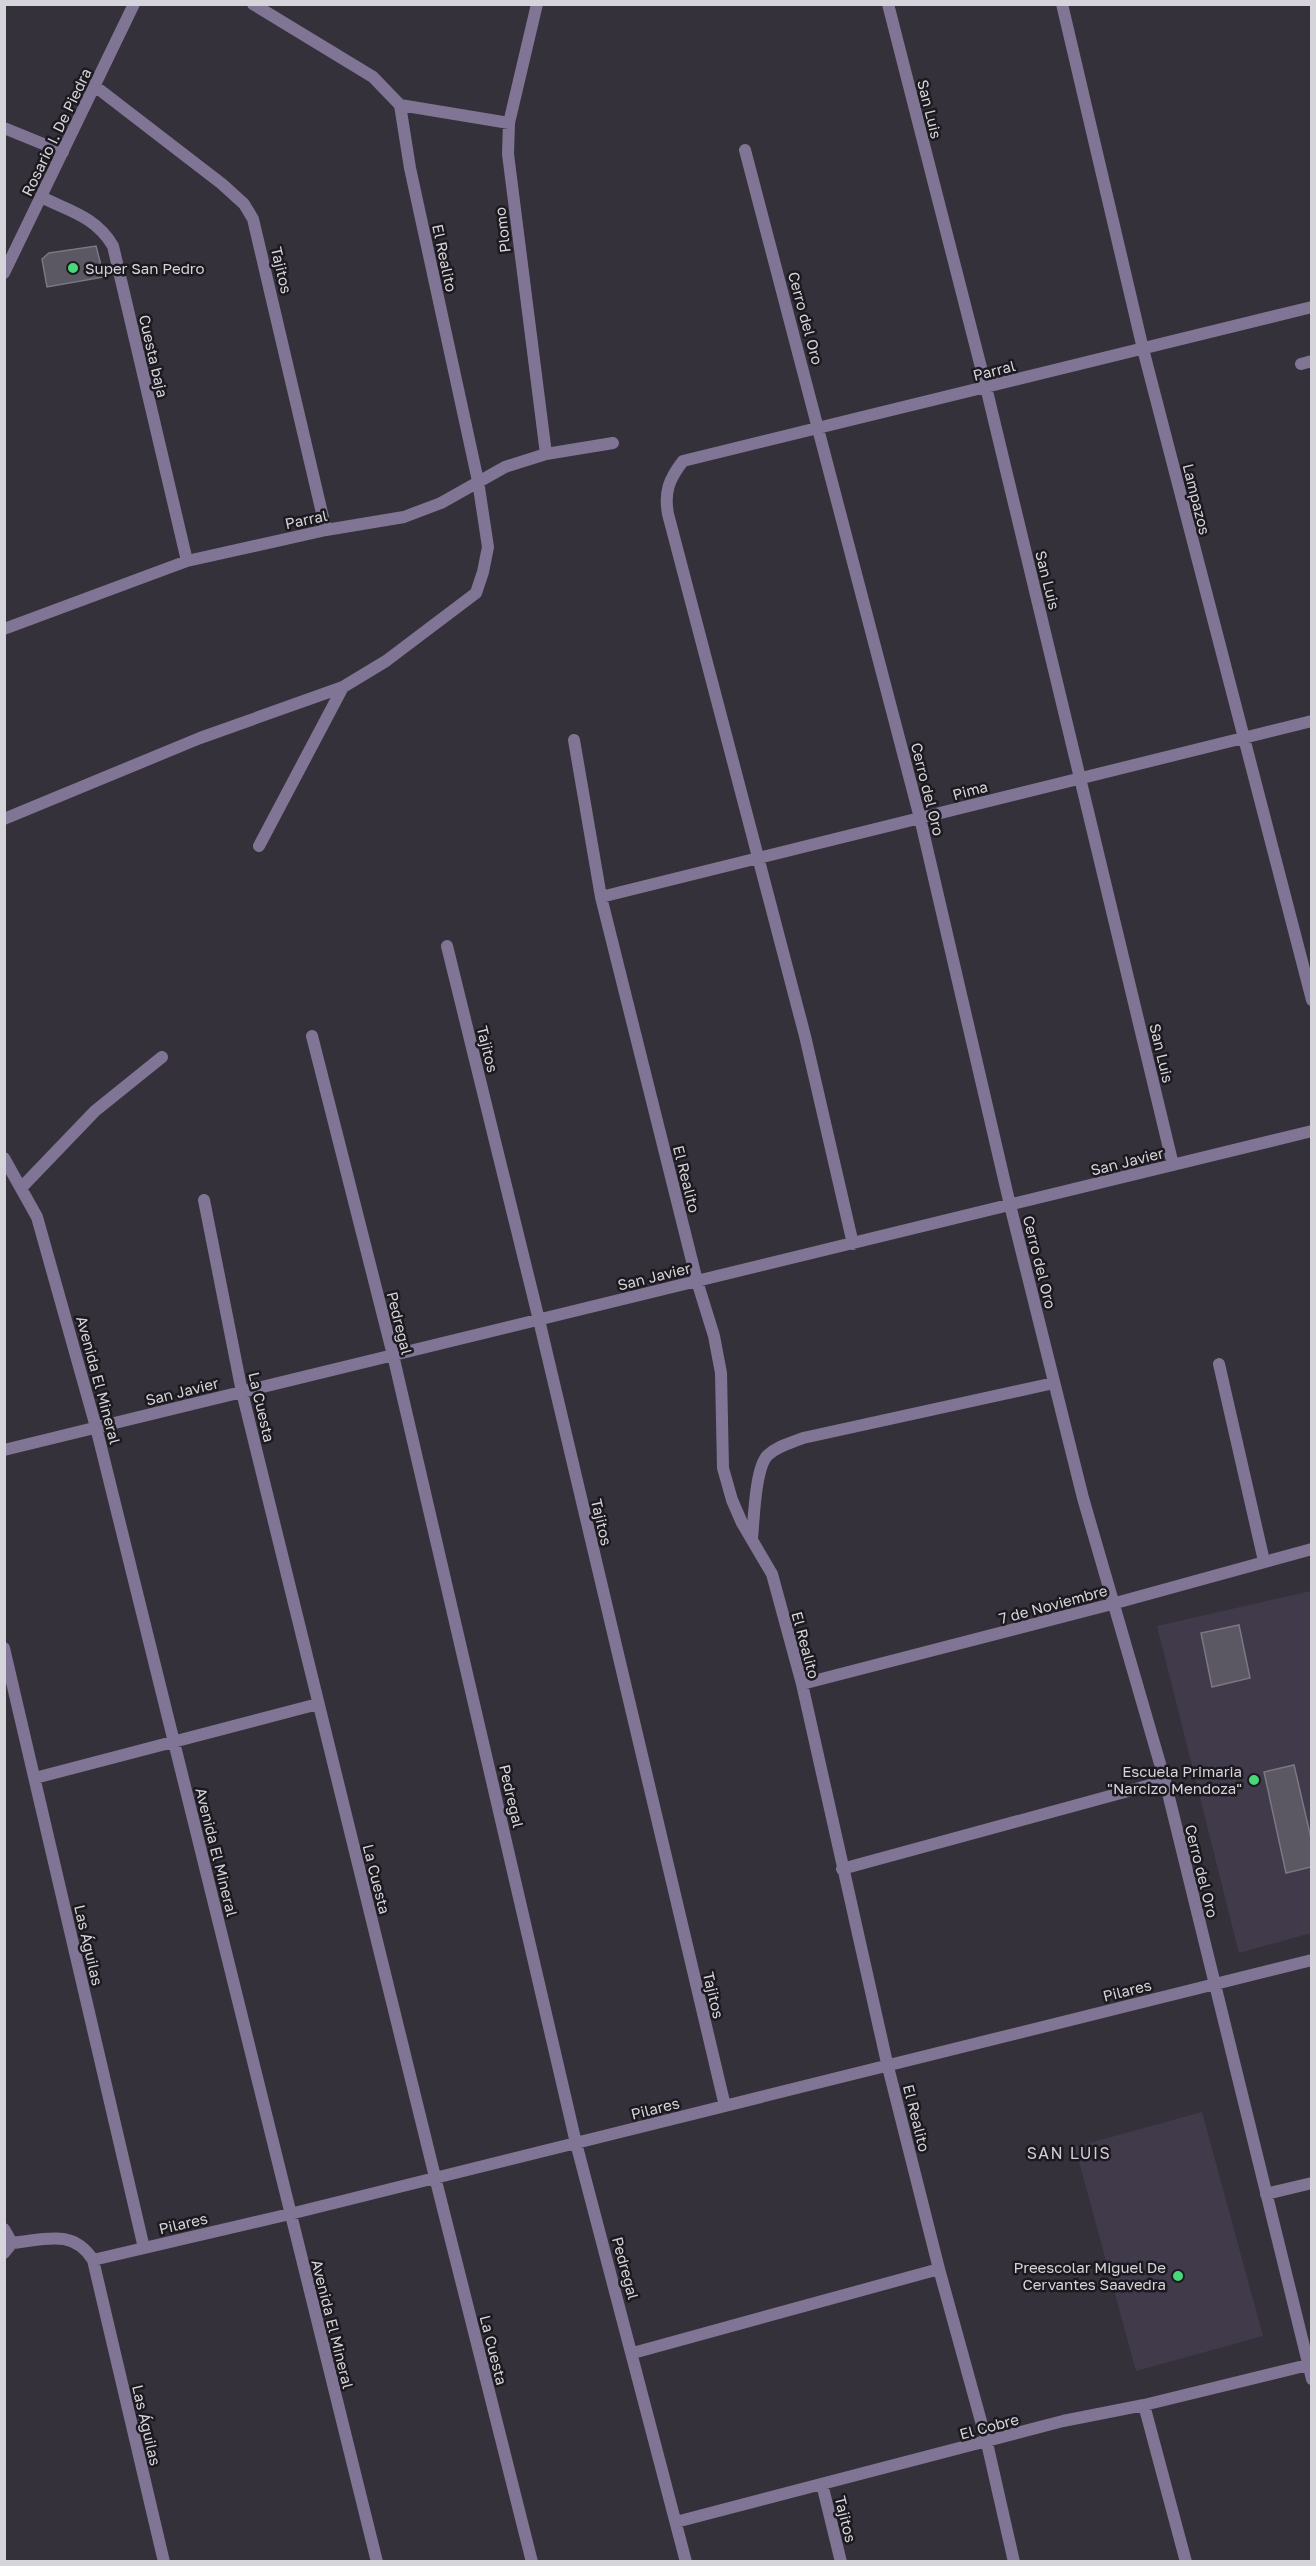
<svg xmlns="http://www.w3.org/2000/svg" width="1316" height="2566" font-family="'Golos Text',sans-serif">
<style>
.built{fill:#403a4a}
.building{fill:#5c5863;stroke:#7b7783;stroke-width:1.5}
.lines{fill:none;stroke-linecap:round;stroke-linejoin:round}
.lane{stroke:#817596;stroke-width:12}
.street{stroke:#817596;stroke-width:12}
.poi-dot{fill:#48d779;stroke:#1c1a1f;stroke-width:2}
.labels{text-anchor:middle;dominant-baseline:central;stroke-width:5;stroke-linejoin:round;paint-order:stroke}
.street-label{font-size:15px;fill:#d6d4db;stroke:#1c1a1f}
.poi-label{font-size:15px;fill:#d6d4db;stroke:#1c1a1f;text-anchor:end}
.neighbourhood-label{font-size:16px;letter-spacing:1.5px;fill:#d0cbd8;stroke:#1c1a1f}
</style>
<rect width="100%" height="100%" fill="#35313b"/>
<path class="built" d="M1311,1591V1933L1239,1953L1157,1626Z
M1202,2112L1263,2336L1136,2371L1075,2147Z"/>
<path class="building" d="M96,246L104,277L47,287L42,259L49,253Z
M1239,1625L1250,1678L1212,1687L1201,1633Z
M1294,1765L1311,1838V1867L1286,1873L1264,1772Z"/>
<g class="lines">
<path class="lane" d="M1301,364L1312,361"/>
<path class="street" d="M537,4L509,123L508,154L546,454
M888,4L986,387L1173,1165
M1062,4L1143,349L1312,1000
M96,87L222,184L244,204L253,219L326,530
M400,105L509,123
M4,128L63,152
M745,150L920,818L1010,1205L1083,1498L1165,1781L1312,2379
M41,197C70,211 96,217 113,246L187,561
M4,273L134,4
M4,629L187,561L326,530L404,517L441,503L505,467L546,454L613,443
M574,740L601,897L697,1281L714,1336L721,1373L723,1468L732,1500L742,1523L772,1574L802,1684L887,2063L939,2269L987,2443L1014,2562
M4,819L200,738L343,687L386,661L476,593L483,572L488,547L478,481L410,168L400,105L373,77L253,4
M259,846L343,687
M601,897L1312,721
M447,946L539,1320L725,2106
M312,1036L393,1355L576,2143L686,2562
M4,1158L37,1217L96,1427L377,2562
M22,1187L95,1111L162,1057
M204,1200L242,1392L435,2177L532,2562
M853,1244L805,1036L668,514C664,492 669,479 683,461L1312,307
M1219,1364L1264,1561
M4,1450L1312,1131
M752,1538C754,1520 755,1467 768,1455C777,1446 791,1443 803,1438L1054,1383
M4,1648L144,2248
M802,1684L1112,1604L1312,1549
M35,1778L318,1704
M842,1869L1165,1781
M1266,2194L1312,2183
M4,2229L12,2243
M12,2243C44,2240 73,2228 93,2260L290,2214L1312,1960
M4,2253L12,2243
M93,2260L164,2562
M633,2353L939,2269
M1144,2405L1186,2562
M822,2484L841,2562
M676,2522L1063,2421L1144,2405L1312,2364"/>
</g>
<g class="poi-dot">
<circle cx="73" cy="268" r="6"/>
<circle cx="1254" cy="1780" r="6"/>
<circle cx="1178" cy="2276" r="6"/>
</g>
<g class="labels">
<g class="street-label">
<text transform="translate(930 109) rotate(76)">San Luis</text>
<text transform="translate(56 132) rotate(-64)">Rosario I. De Piedra</text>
<text transform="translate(502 230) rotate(-97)">Plomo</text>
<text transform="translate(445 258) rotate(78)">El Realito</text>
<text transform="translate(282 270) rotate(77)">Tajitos</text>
<text transform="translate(806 318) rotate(75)">Cerro del Oro</text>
<text transform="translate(154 356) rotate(77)">Cuesta baja</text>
<text transform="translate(994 370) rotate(-14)">Parral</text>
<text transform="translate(1197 499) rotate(76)">Lampazos</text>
<text transform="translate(306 519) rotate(-12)">Parral</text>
<text transform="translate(1048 580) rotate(76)">San Luis</text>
<text transform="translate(928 789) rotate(76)">Cerro del Oro</text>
<text transform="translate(970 790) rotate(-15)">Pima</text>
<text transform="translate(488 1049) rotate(76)">Tajitos</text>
<text transform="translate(1162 1053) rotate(77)">San Luis</text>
<text transform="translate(1127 1161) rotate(-14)">San Javier</text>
<text transform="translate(687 1179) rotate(76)">El Realito</text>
<text transform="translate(1040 1262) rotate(76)">Cerro del Oro</text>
<text transform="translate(654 1276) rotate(-14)">San Javier</text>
<text transform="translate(400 1323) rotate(76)">Pedregal</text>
<text transform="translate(99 1380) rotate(75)">Avenida El Mineral</text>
<text transform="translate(182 1391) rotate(-14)">San Javier</text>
<text transform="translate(262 1407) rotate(77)">La Cuesta</text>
<text transform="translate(602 1522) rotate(77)">Tajitos</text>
<text transform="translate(1053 1604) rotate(-15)">7 de Noviembre</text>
<text transform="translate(806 1645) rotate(75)">El Realito</text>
<text transform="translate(512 1796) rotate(77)">Pedregal</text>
<text transform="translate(217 1852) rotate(76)">Avenida El Mineral</text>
<text transform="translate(1202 1871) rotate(76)">Cerro del Oro</text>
<text transform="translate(377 1879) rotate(76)">La Cuesta</text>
<text transform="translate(89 1945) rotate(77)">Las Águilas</text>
<text transform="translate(1127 1990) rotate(-14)">Pilares</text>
<text transform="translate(714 1995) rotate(77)">Tajitos</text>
<text transform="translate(655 2108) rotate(-14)">Pilares</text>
<text transform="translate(917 2118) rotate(76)">El Realito</text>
<text transform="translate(183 2223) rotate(-13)">Pilares</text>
<text transform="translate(626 2268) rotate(75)">Pedregal</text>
<text transform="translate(333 2324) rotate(76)">Avenida El Mineral</text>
<text transform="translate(494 2350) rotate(76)">La Cuesta</text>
<text transform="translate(147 2425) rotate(77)">Las Águilas</text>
<text transform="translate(989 2426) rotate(-15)">El Cobre</text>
<text transform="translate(846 2519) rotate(76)">Tajitos</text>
</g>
<g class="poi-label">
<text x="85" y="268" text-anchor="start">Super San Pedro</text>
<text x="1242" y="1771">Escuela Primaria<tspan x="1242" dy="17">"Narcizo Mendoza"</tspan></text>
<text x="1166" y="2267">Preescolar Miguel De<tspan x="1166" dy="17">Cervantes Saavedra</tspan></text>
</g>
<g class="neighbourhood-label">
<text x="1069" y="2153">SAN LUIS</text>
</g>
</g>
<rect width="1316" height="2566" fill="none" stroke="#d6d4db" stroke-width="12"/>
</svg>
